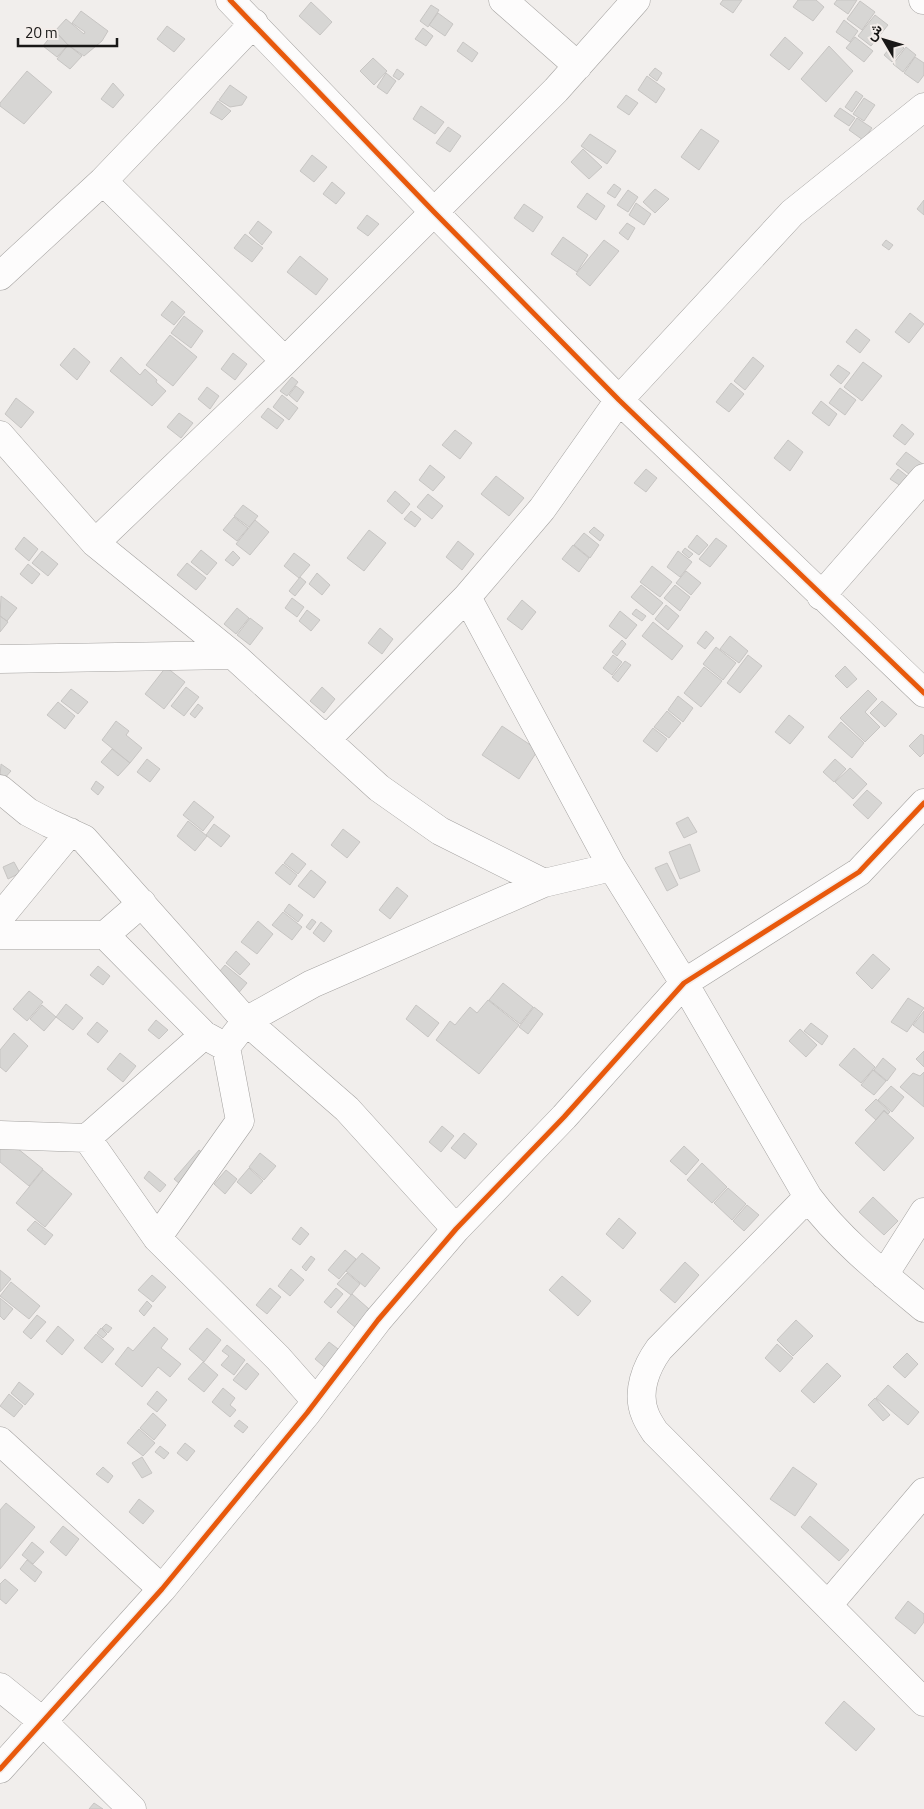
<svg xmlns="http://www.w3.org/2000/svg" width="924" height="1809" font-family="'Titillium Web',Vazirmatn,sans-serif">
<style>
.building{fill:#d7d6d4;stroke:#c7c5c3}
.lines{fill:none;stroke-linecap:round;stroke-linejoin:round}
.minor-casing{stroke:#a4a2a0;stroke-width:29}
.minor{stroke:#fdfcfc;stroke-width:28}
.cycleway-casing{stroke:#f3edea;stroke-width:8}
.cycleway{stroke:#e8590c;stroke-width:5}
</style>
<rect width="100%" height="100%" fill="#f1eeec"/>
<path class="building" d="M723,0H742L733,13L720,4Z
M798,0H816L824,7L813,21L793,7Z
M837,0H857L848,14L834,4Z
M860,1L875,12L862,30L847,19Z
M311,2L332,22L320,35L299,16Z
M431,5L439,10L428,27L420,21Z
M81,11L108,31L102,41L84,56L68,45L55,31L66,19L84,34L85,32L72,23Z
M438,13L453,24L445,36L429,25Z
M875,15L888,25L871,46L858,36Z
M844,20L858,31L850,42L836,32Z
M167,26L185,39L174,52L157,39Z
M423,28L433,36L426,46L415,39Z
M55,31L68,45L57,57L43,46Z
M785,37L803,53L789,70L770,55Z
M855,37L873,51L864,62L846,48Z
M896,41L904,48L892,62L884,55Z
M463,42L478,53L472,62L457,51Z
M68,45L82,56L70,69L57,59Z
M829,46L853,71L826,102L801,79Z
M906,47L916,55L903,72L893,64Z
M915,57L924,63V75L918,83L904,73Z
M373,58L387,71L374,85L360,71Z
M655,68L662,73L657,81L649,75Z
M397,69L404,74L399,80L393,76Z
M27,71L52,92L24,124L0,106V103Z
M386,73L396,81L387,94L377,87Z
M647,76L665,89L656,103L638,90Z
M113,83L124,95L113,108L101,99Z
M230,85L247,97L242,105L230,107L219,100Z
M856,91L863,96L852,112L845,107Z
M626,95L638,103L629,115L617,107Z
M864,98L875,105L864,121L853,114Z
M218,101L231,111L222,120L210,113Z
M421,106L444,122L435,134L413,119Z
M840,108L855,118L849,126L834,116Z
M857,118L872,128L863,140L849,130Z
M448,127L461,136L450,152L436,143Z
M701,129L719,141L699,170L681,157Z
M590,134L616,151L607,164L581,146Z
M583,149L602,167L589,179L571,162Z
M312,155L327,167L314,182L300,171Z
M332,182L345,193L336,204L323,194Z
M614,184L621,189L615,198L607,193Z
M655,189L669,199L655,213L643,202Z
M628,190L638,197L628,212L617,205Z
M587,193L605,206L596,220L577,207Z
M924,200V215L917,209Z
M636,203L651,214L644,225L629,215Z
M524,204L543,217L533,232L514,218Z
M367,215L379,224L368,236L357,228Z
M258,221L272,232L262,245L249,233Z
M627,223L635,228L628,240L619,233Z
M245,234L263,248L252,262L234,248Z
M563,237L588,255L577,272L551,254Z
M604,240L619,251L590,286L576,274Z
M886,240L893,245L889,250L882,245Z
M300,256L328,279L316,295L287,272Z
M172,301L185,312L174,325L161,315Z
M910,313L924,324L909,343L895,332Z
M184,316L203,331L191,348L171,333Z
M856,329L870,340L860,353L846,342Z
M170,335L197,357L173,386L146,365Z
M74,348L90,362L77,380L60,365Z
M233,353L247,364L235,380L221,369Z
M121,357L140,375L145,369L157,380L156,382L166,391L152,406L110,371Z
M753,357L764,366L745,390L734,381Z
M863,362L882,376L862,401L844,387Z
M838,365L850,373L841,384L830,375Z
M292,377L298,382L287,396L280,391Z
M731,383L744,394L729,412L716,402Z
M296,386L304,392L297,402L289,395Z
M207,387L219,396L210,409L198,399Z
M840,388L856,400L845,415L829,403Z
M282,395L298,408L289,420L273,407Z
M16,398L34,412L21,428L5,414Z
M821,401L837,414L829,426L812,413Z
M268,408L284,420L277,429L261,417Z
M179,413L193,423L181,438L167,427Z
M902,424L914,434L905,445L893,436Z
M455,430L472,443L460,459L442,445Z
M788,440L803,452L790,471L774,458Z
M906,452L924,465L914,478L896,464Z
M430,465L445,477L433,491L419,480Z
M646,469L657,478L646,492L634,483Z
M898,469L911,479L904,488L890,479Z
M496,476L524,498L509,516L481,494Z
M395,491L410,504L402,514L387,501Z
M428,494L443,506L432,519L417,507Z
M243,505L258,516L249,527L234,516Z
M411,511L421,519L415,527L404,519Z
M234,517L248,528L237,541L223,530Z
M255,520L269,532L250,555L236,544Z
M594,527L604,535L600,541L589,532Z
M369,530L386,543L364,571L347,558Z
M584,533L599,545L590,558L574,545Z
M697,535L708,545L699,555L688,547Z
M24,537L38,549L29,561L15,549Z
M716,538L727,546L710,567L699,559Z
M458,541L474,554L462,570L446,557Z
M573,545L589,558L579,572L562,559Z
M685,548L693,554L689,558L682,552Z
M201,550L217,563L207,575L191,562Z
M42,551L58,564L48,576L32,563Z
M233,551L240,558L233,566L225,560Z
M678,551L692,562L680,577L667,567Z
M294,553L310,565L299,578L284,566Z
M187,563L206,578L196,590L177,575Z
M28,564L40,574L32,584L20,574Z
M652,566L672,582L660,597L640,582Z
M686,571L701,583L691,595L676,583Z
M317,573L330,585L322,595L309,584Z
M300,577L306,582L295,596L289,591Z
M641,585L663,603L653,615L631,597Z
M675,585L690,597L680,611L664,598Z
M1,596L17,608L7,621L0,616Z
M292,598L304,607L297,617L285,608Z
M522,600L536,612L522,630L507,619Z
M666,605L679,616L668,630L655,619Z
M237,608L249,618L236,634L224,624Z
M636,609L646,616L642,621L632,614Z
M307,610L320,620L311,631L299,621Z
M620,611L637,625L626,639L609,626Z
M0,616L8,622L0,632Z
M250,618L263,628L250,645L237,635Z
M653,622L683,646L672,660L642,636Z
M380,628L393,639L382,654L368,643Z
M706,631L714,638L705,649L697,643Z
M730,636L748,651L739,663L720,649Z
M622,640L626,644L617,656L612,652Z
M716,647L736,663L723,680L703,664Z
M613,655L622,662L612,675L603,668Z
M748,655L762,666L740,693L727,683Z
M625,661L631,665L618,682L612,677Z
M845,666L857,679L847,688L835,676Z
M166,667L185,682L164,709L145,694Z
M704,667L722,681L701,707L684,693Z
M186,687L199,697L184,716L171,706Z
M322,687L335,699L324,713L310,701Z
M71,689L88,702L78,714L61,701Z
M868,690L877,699L865,712L880,727L865,742L840,718Z
M678,696L693,708L683,722L668,710Z
M882,701L897,714L885,727L870,713Z
M58,702L75,716L65,729L47,715Z
M198,704L203,708L195,718L190,714Z
M667,711L681,723L669,738L654,727Z
M789,715L804,727L790,744L775,732Z
M116,721L129,731L126,735L142,748L130,763L102,740Z
M841,722L864,743L852,758L828,737Z
M502,726L538,750L519,779L482,755Z
M653,728L667,739L657,752L643,741Z
M921,734L924,736V753L920,757L909,746Z
M112,749L130,763L118,776L101,762Z
M147,759L160,769L150,782L137,772Z
M835,759L846,769L834,782L823,772Z
M1,764L11,771L3,780L0,777Z
M850,768L867,784L853,799L835,782Z
M96,781L104,787L98,795L91,789Z
M867,790L882,803L868,819L853,805Z
M194,801L214,817L203,831L183,815Z
M688,817L697,832L684,838L676,823Z
M188,821L207,836L195,851L177,836Z
M214,824L230,836L221,847L206,835Z
M343,829L360,842L347,858L331,845Z
M690,844L700,871L680,879L669,852Z
M292,853L306,864L298,874L284,863Z
M14,862L20,873L8,879L3,867Z
M667,863L678,885L667,891L655,868Z
M283,864L297,875L290,885L275,873Z
M311,870L326,882L314,898L298,886Z
M397,887L408,896L390,919L379,910Z
M289,904L303,915L298,922L284,911Z
M283,912L302,927L292,940L272,925Z
M312,919L316,922L310,930L306,927Z
M258,921L273,934L257,954L241,942Z
M321,922L332,931L324,942L313,933Z
M236,951L250,964L240,975L226,963Z
M873,954L890,969L872,989L856,973Z
M225,965L247,983L236,996L214,978Z
M98,966L110,976L103,985L90,975Z
M503,983L533,1007L520,1024L489,1000Z
M29,991L43,1002L27,1021L13,1009Z
M908,998L924,1008L907,1032L891,1022Z
M488,1000L519,1025L479,1074L436,1040L450,1021L455,1025L470,1007L477,1013Z
M66,1004L83,1018L73,1030L56,1017Z
M42,1005L56,1017L44,1031L30,1019Z
M416,1005L439,1023L428,1037L406,1019Z
M534,1007L543,1014L528,1034L519,1027Z
M924,1011V1033L913,1025Z
M156,1020L168,1030L159,1039L148,1030Z
M97,1022L108,1031L98,1043L87,1034Z
M811,1023L828,1036L822,1045L804,1031Z
M800,1029L817,1045L806,1057L789,1041Z
M14,1033L28,1046L6,1072L0,1067V1050Z
M854,1048L875,1067L861,1083L839,1065Z
M924,1051V1067L916,1059Z
M120,1053L136,1066L123,1082L107,1069Z
M883,1058L896,1069L887,1081L874,1070Z
M873,1070L886,1081L874,1095L861,1085Z
M924,1072V1107L900,1087L913,1073L920,1076Z
M891,1086L904,1097L892,1112L878,1100Z
M876,1099L890,1112L888,1114L884,1110L876,1120L865,1110Z
M884,1111L914,1138L884,1171L855,1143Z
M442,1126L454,1136L441,1152L429,1142Z
M464,1133L477,1144L465,1159L451,1148Z
M7,1140L43,1169L29,1186L0,1162V1148Z
M684,1146L699,1160L686,1175L670,1161Z
M199,1150L212,1160L187,1190L174,1179Z
M260,1153L276,1166L264,1180L249,1167Z
M702,1163L727,1187L712,1203L687,1180Z
M249,1168L263,1181L251,1194L237,1182Z
M43,1170L72,1194L45,1227L16,1203Z
M226,1170L237,1179L225,1194L214,1184Z
M149,1171L166,1185L160,1192L144,1178Z
M728,1188L746,1204L732,1220L714,1203Z
M873,1197L898,1221L884,1235L859,1212Z
M747,1205L759,1215L744,1231L733,1221Z
M619,1218L636,1233L623,1249L606,1234Z
M35,1221L53,1235L45,1245L27,1230Z
M301,1227L309,1234L300,1245L292,1239Z
M345,1250L356,1259L339,1279L328,1270Z
M362,1253L380,1268L365,1287L346,1271Z
M311,1256L315,1259L306,1271L302,1267Z
M685,1262L699,1275L675,1303L660,1290Z
M291,1269L304,1280L290,1296L278,1286Z
M0,1270L11,1279L0,1292Z
M347,1273L360,1284L351,1295L337,1284Z
M152,1275L166,1287L153,1302L138,1290Z
M562,1276L591,1301L578,1316L549,1290Z
M11,1282L40,1306L29,1319L0,1296Z
M270,1288L281,1297L267,1314L256,1305Z
M336,1288L343,1294L331,1308L324,1302Z
M352,1294L377,1316L362,1333L337,1312Z
M0,1298L13,1309L4,1320L0,1316Z
M147,1301L152,1306L144,1316L139,1311Z
M37,1315L46,1322L31,1339L23,1332Z
M796,1320L813,1336L793,1356L777,1340Z
M106,1324L112,1328L108,1333L102,1328Z
M58,1326L74,1340L62,1355L46,1341Z
M154,1327L168,1339L161,1348L181,1364L170,1377L158,1367L142,1387L115,1364L128,1347L133,1351Z
M101,1328L107,1334L103,1338L97,1333Z
M207,1328L221,1340L204,1362L189,1349Z
M96,1334L114,1349L102,1363L84,1348Z
M329,1342L342,1352L328,1370L315,1359Z
M777,1344L793,1358L780,1372L765,1358Z
M227,1345L245,1360L234,1375L221,1365L229,1356L222,1351Z
M907,1353L918,1364L905,1378L893,1367Z
M203,1362L218,1375L204,1392L188,1379Z
M247,1363L259,1374L246,1390L233,1380Z
M827,1363L841,1376L814,1403L801,1391Z
M19,1382L34,1394L25,1405L11,1393Z
M888,1385L919,1412L908,1425L876,1398Z
M223,1388L235,1398L230,1405L236,1410L230,1417L212,1402Z
M157,1391L167,1400L157,1412L147,1404Z
M9,1394L23,1406L14,1417L0,1406Z
M875,1398L890,1415L883,1421L868,1405Z
M153,1413L166,1425L154,1440L140,1428Z
M239,1420L248,1427L243,1433L234,1426Z
M139,1429L155,1443L143,1456L127,1443Z
M185,1443L195,1451L187,1461L177,1453Z
M160,1446L169,1453L164,1459L155,1452Z
M142,1457L152,1473L142,1478L132,1463Z
M103,1467L113,1476L108,1483L96,1474Z
M793,1467L817,1484L795,1516L770,1499Z
M139,1499L154,1511L143,1524L129,1512Z
M6,1503L35,1527L0,1569V1510Z
M810,1516L849,1550L839,1561L801,1527Z
M63,1526L79,1539L66,1556L50,1542Z
M32,1542L44,1552L33,1564L22,1555Z
M27,1560L42,1572L35,1582L20,1569Z
M5,1579L18,1590L6,1604L0,1599V1584Z
M908,1601L924,1614V1622L915,1634L895,1618Z
M844,1701L875,1729L856,1751L825,1723Z
M94,1803L103,1809H89Z"/>
<g class="lines">
<defs>
<path id="minor" d="M230,0L434,212L619,400L924,693
M503,0L578,66
M923,0H924
M103,181L285,361
M0,276L103,181L254,23
M0,435L95,543L233,655L379,788L440,831L544,883
M95,543L285,361L556,90L636,0
M821,596L924,478
M467,597L612,867L684,983L808,1197C840,1240 883,1274 924,1308
M0,659L233,655
M326,740L467,597L542,509L619,400L792,213L924,107
M0,789L28,812L49,823L84,839L246,1021L347,1109L456,1229
M0,917L70,832
M0,935H105L204,1035
M105,935L142,903
M0,1135L87,1138L204,1035L226,1047L246,1021L312,984L544,883L612,867
M87,1138L157,1238L278,1358L316,1401
M808,1197L659,1349C646,1367 636,1392 645,1414C647,1420 651,1426 655,1432L924,1702
M157,1238L240,1121L226,1047
M884,1275L924,1212
M0,1441L162,1589
M828,1605L924,1492
M0,1687L42,1721L132,1809
M0,1769L162,1589L307,1413L378,1320L456,1229L564,1117L684,983L859,872L924,803"/>
</defs>
<use href="#minor" class="minor-casing"/>
<use href="#minor" class="minor"/>
<defs>
<path id="cycleway" d="M230,0L434,212L619,400L924,693
M0,1769L162,1589L307,1413L378,1320L456,1229L564,1117L684,983L859,872L924,803"/>
</defs>
<use href="#cycleway" class="cycleway-casing"/>
<use href="#cycleway" class="cycleway"/>
</g>
<g transform="translate(884 40) rotate(308)" stroke="#f3edea" stroke-width="4" paint-order="stroke">
<path d="M0-4L9 19L0 12L-9 19Z" fill="#191817"/>
<text y="-8" font-size="14" font-weight="bold" text-anchor="middle" fill="#191817">ش</text>
</g>
<path d="M18 38v8h99v-8" fill="none" stroke="#191817" stroke-width="2.5"/>
<text x="25" y="38" font-size="15" fill="#191817" stroke="#f3edea" stroke-width="4" paint-order="stroke">20 m</text>
</svg>
